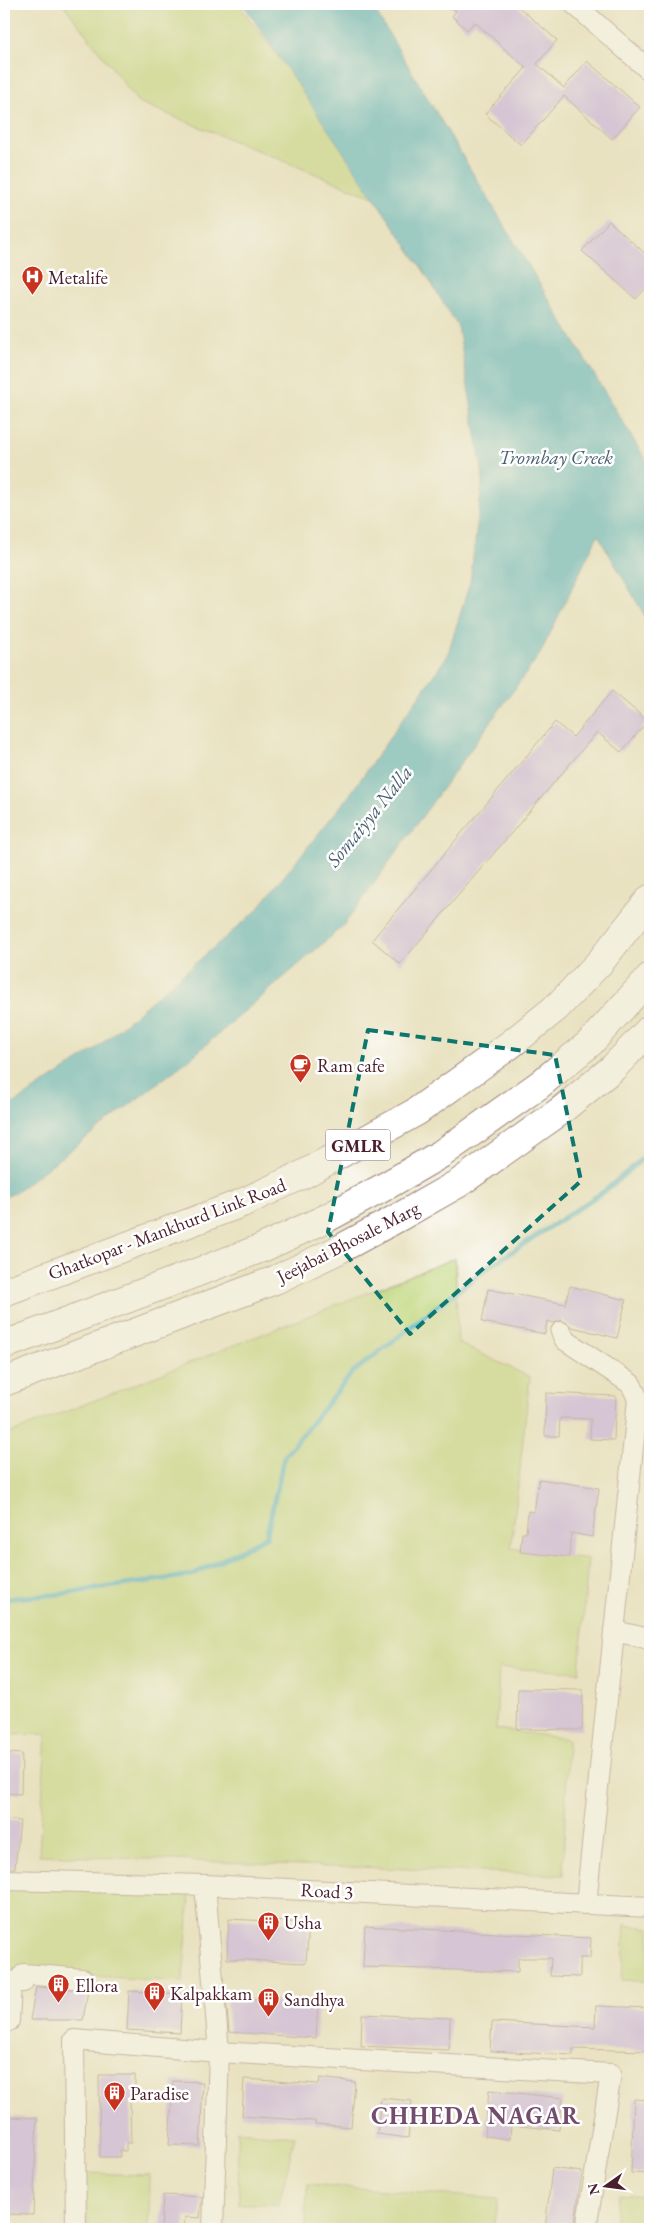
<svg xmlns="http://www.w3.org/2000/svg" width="654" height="2233" font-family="'EB Garamond',serif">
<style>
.green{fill:#bfd579;stroke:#847a52}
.water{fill:#43adc2;stroke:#466676}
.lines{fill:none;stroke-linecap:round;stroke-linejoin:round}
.stream{stroke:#43adc2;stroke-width:5}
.building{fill:#bfa3ea}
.minor-casing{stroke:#9a8076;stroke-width:22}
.highway-casing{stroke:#9a8076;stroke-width:30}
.minor{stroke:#fff;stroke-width:20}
.highway{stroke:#fff;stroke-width:28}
.marked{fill:none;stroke:#0f766e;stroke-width:4;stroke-dasharray:10 6;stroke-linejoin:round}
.labels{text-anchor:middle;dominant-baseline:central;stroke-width:5;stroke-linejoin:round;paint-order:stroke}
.shield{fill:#fff;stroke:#80626b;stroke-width:1}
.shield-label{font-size:18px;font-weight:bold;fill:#4a1f2b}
.poi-label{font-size:19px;fill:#4a1f2b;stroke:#fff;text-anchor:start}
.street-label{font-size:19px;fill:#4a1f2b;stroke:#fff}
.water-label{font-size:20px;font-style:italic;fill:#475f6f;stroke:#fff}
.district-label{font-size:24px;font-weight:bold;letter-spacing:1px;fill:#734d6e;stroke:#fff}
</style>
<rect width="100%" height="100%" fill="#fff"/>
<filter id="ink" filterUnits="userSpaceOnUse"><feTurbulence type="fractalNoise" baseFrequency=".02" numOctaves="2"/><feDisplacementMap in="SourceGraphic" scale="10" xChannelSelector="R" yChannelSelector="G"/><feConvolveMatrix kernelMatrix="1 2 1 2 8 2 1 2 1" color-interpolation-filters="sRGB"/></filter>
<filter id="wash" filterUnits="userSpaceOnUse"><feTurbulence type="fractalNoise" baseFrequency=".0096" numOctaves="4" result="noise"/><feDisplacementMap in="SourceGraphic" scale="20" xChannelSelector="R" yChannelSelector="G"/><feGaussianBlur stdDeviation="1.12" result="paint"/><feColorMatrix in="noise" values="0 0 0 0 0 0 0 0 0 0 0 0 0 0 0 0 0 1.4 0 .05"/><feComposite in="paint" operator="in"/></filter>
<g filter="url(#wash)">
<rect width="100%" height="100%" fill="#e9e2c1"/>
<path class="green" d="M63,4H238L390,204L138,102Z
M455,1258L458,1343L530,1377L511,1548L588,1559L579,1672L499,1668L496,1729L568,1739L563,1875L39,1855L46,1734L4,1735V1436Z
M4,1888L190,1894L183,1982L4,1970Z
M625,1925L650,1928V1982L622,1980Z
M237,2131L295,2136L279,2204H239Z
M86,2173L150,2175L149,2229H88Z
M307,2184L498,2199L493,2229H306Z
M619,2194L650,2196V2229H613Z"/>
<path class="water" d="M243,4H371L650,467V625L598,535L540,654L343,926L191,1058L13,1194L4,1197V1110L93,1051L255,912L348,797L447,656L470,582L483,476L458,327L423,270Z"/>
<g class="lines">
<path class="stream" d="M4,1599L61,1594L192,1575L266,1537L284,1457L353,1372L487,1268L606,1190L650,1152"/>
</g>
<g id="blocks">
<path class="building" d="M447,4H515L557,40L537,64L564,88L587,61L640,107L612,139L564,96L521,145L485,114L526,68L475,22L467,30L452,16L456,11Z
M609,221L650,258V283L636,299L582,251Z
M612,691L648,721L621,752L597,732L400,964L372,940L555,722L573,737Z
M570,1286L626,1300L617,1338L572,1327L562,1320L554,1323L547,1321L545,1334L482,1322L488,1289L565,1304Z
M546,1393L616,1396L614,1440L590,1439L591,1419L560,1418L559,1436H545Z
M539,1479L599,1488L592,1537L571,1533L569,1557L520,1552L522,1533H526L528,1511L534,1512Z
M518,1689L583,1690L582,1730L517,1729Z
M4,1753L22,1754L21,1794L4,1793Z
M4,1819L20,1821L15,1868H4Z
M229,1919L309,1923L306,1963L227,1959Z
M365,1926L591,1938L590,1958H580V1977L550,1976L551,1958H518V1972L363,1967Z
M36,1987L88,1990L83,2020H30Z
M129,1991L182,1994L180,2033L127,2030Z
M226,1998L318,2004L316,2038L229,2032Z
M596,2006L650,2008V2051L573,2049V2055L490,2051L492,2022L595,2027Z
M362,2014L450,2018L449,2050L361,2046Z
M99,2075H135V2100H130L131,2143H126V2151H120V2157H100Z
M320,2078L355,2082L351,2127L315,2124V2121L242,2116L244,2079L319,2084Z
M173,2081L203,2082L200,2146L169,2145Z
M489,2090L563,2098L559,2130L511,2125L510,2139L485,2136Z
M381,2098L412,2101L408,2138L377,2134Z
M634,2099L650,2100V2174L631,2173Z
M7,2117L37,2118L33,2215L4,2214Z
M552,2168L582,2172L574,2229H545Z
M163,2195L202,2197L200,2218L185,2217L184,2229H161Z"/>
</g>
</g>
<g filter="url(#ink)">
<use href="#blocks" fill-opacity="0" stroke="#9a8076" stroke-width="1"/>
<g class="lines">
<defs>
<path id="minor" d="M574,4L650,71
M561,1332L565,1340L631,1384L638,1399L586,1904
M614,1631L650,1639
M4,1880L205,1885L650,1907
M205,1885L219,2052L213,2229
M4,1981L23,1982L24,1974L83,1979
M9,2021L11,1982
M76,2229L74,2040L219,2052L611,2074L586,2229"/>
<path id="highway" d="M4,1292L242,1203L304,1174L416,1112L511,1044L557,1007L600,962L650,899
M4,1345L262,1248L325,1219L384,1187L441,1154L539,1085L590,1043L650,977
M4,1382L275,1280L340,1249L401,1216L459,1183L559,1112L613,1068L650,1029"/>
</defs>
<use href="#minor" class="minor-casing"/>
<use href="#highway" class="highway-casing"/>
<use href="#minor" class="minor"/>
<use href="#highway" class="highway"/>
</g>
</g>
<path d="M0 0H654V2233H0ZM368,1030L555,1055L581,1181L410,1334L328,1232Z" fill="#e9e2c1" fill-opacity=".55" fill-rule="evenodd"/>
<path class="marked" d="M368,1030L555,1055L581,1181L410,1334L328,1232Z"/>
<defs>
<symbol id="hospital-pin" viewBox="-11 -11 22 30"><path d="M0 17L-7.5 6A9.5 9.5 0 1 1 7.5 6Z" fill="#c8321e" stroke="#fff"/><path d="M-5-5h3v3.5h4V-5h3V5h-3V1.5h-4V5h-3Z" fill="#fff"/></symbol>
<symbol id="cafe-pin" viewBox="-11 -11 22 30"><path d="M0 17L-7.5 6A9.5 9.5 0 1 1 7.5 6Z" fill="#c8321e" stroke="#fff"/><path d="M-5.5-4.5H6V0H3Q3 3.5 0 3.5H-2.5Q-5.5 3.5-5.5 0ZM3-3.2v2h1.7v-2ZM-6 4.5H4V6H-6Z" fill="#fff"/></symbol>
<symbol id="building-pin" viewBox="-11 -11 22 30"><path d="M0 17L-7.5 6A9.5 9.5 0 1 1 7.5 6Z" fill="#c8321e" stroke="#fff"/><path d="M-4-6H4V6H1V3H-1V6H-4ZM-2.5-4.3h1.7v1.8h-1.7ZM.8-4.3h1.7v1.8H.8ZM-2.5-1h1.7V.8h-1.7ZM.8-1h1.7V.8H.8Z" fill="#fff"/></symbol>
</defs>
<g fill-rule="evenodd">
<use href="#hospital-pin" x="20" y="264" width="25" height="34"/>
<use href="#cafe-pin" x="288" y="1052" width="25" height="34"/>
<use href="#building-pin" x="256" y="1910" width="25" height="34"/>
<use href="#building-pin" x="46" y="1972" width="25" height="34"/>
<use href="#building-pin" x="142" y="1980" width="25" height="34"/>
<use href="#building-pin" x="256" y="1986" width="25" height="34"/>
<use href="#building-pin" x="102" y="2080" width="25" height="34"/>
</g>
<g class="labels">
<rect class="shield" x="325.5" y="1129.5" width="65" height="31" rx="4"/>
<g class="shield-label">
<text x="358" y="1145">GMLR</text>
</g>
<g class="poi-label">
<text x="48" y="277">Metalife</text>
<text x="317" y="1065">Ram cafe</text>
<text x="284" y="1922">Usha</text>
<text x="75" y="1985">Ellora</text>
<text x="170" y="1993">Kalpakkam</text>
<text x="284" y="1999">Sandhya</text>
<text x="130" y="2093">Paradise</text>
</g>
<g class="street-label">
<text transform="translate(167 1229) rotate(-21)">Ghatkopar - Mankhurd Link Road</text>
<text transform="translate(348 1242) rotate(-27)">Jeejabai Bhosale Marg</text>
<text transform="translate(327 1891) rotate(3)">Road 3</text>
</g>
<g class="water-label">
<text x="556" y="457">Trombay Creek</text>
<text transform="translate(369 816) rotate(-51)">Somaiyya Nalla</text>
</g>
<g class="district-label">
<text x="476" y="2115">CHHEDA NAGAR</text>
</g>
</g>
<rect width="654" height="2233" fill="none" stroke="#fff" stroke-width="20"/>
<g transform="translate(606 2186) rotate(256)" stroke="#ffffff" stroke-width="4" paint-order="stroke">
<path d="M0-4L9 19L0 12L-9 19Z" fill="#4a1f2b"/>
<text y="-8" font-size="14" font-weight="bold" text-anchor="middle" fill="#4a1f2b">N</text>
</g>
</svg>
